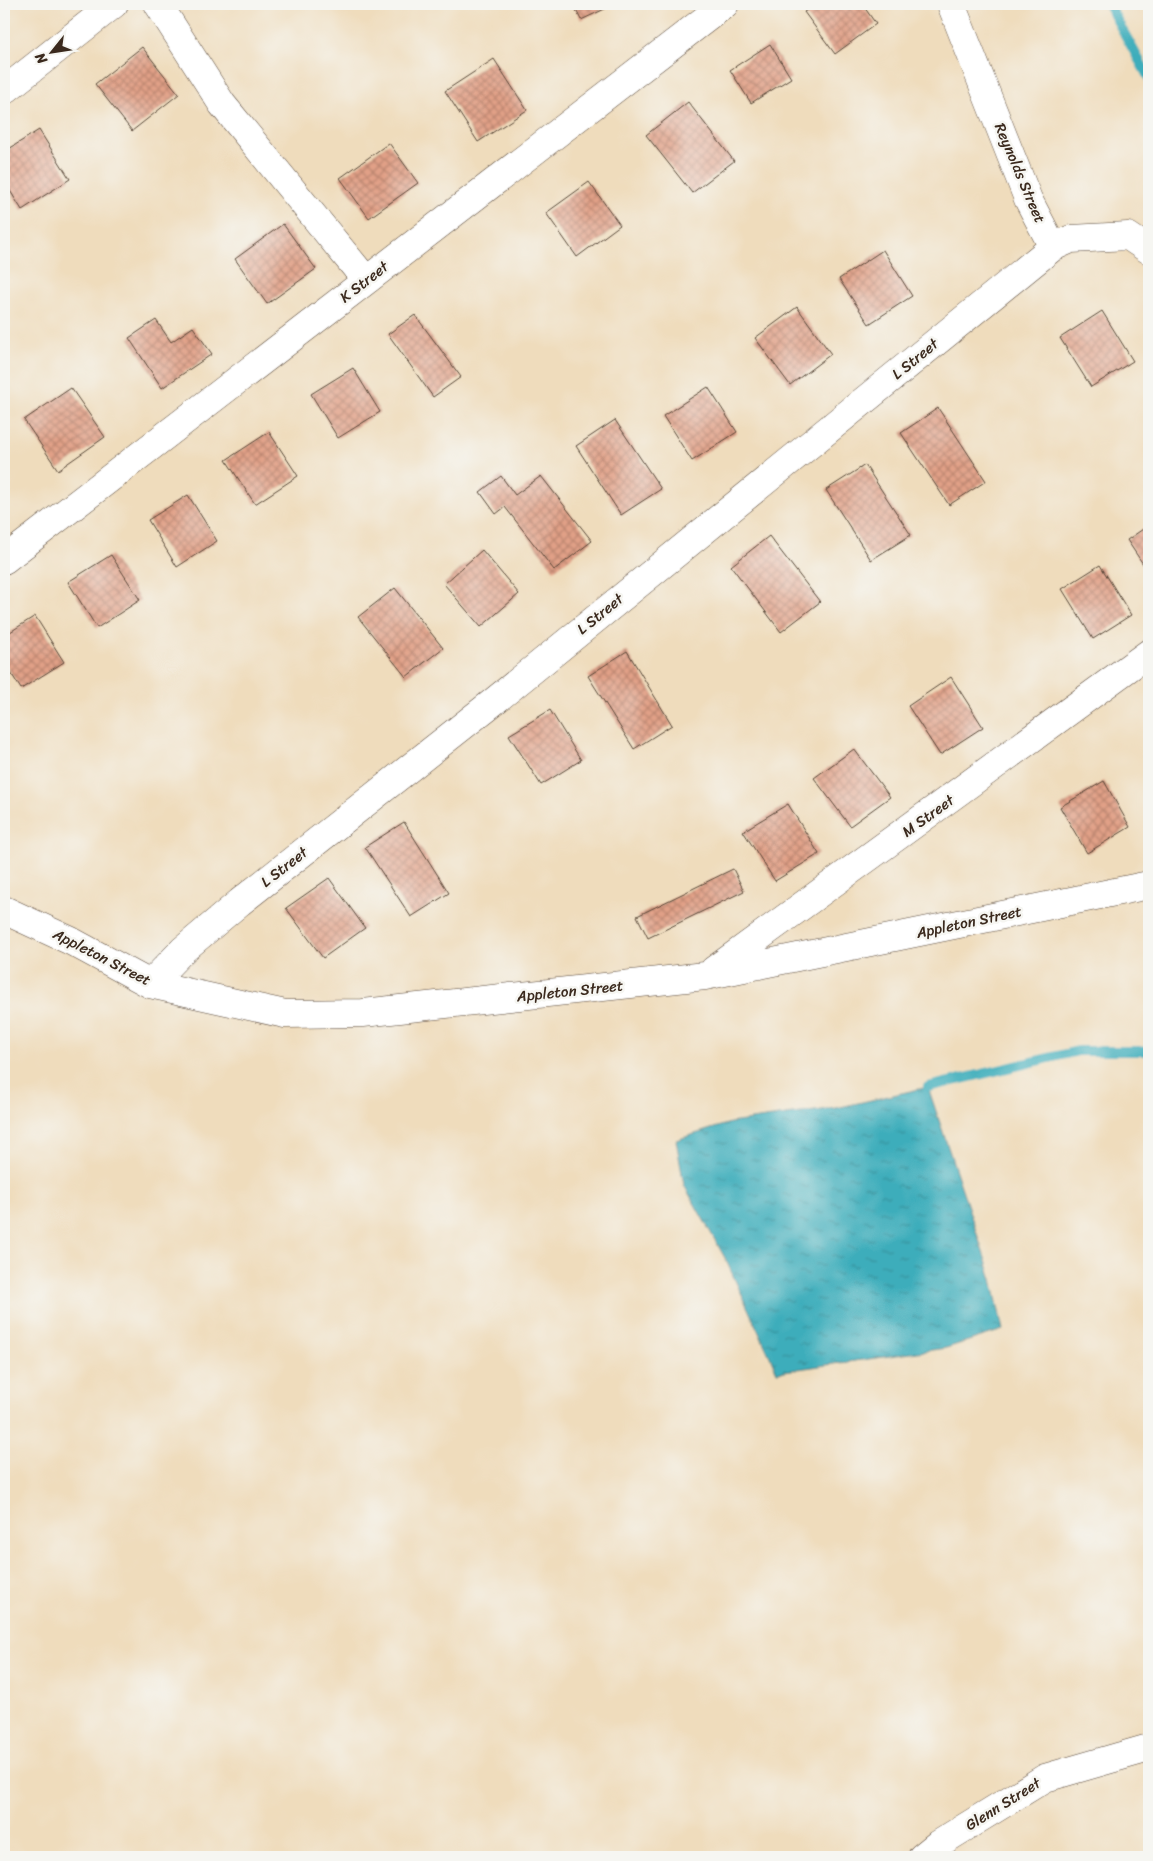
<svg xmlns="http://www.w3.org/2000/svg" width="1153" height="1861" font-family="Sriracha,sans-serif">
<style>
.water{fill:url(#water-ripples);stroke:#3c6c6c}
.lines{fill:none;stroke-linecap:round;stroke-linejoin:round}
.stream{stroke:#3eadbb;stroke-width:10}
.building{fill:url(#building-cross-hatch)}
.minor-casing{stroke:#564536;stroke-width:29}
.minor{stroke:#fff;stroke-width:28}
.labels{text-anchor:middle;dominant-baseline:central;stroke-width:5;stroke-linejoin:round;paint-order:stroke}
.street-label{font-size:15px;fill:#3b2a1e;stroke:#f6f6f2}
</style>
<defs>
<pattern id="water-ripples" width="26" height="14" patternUnits="userSpaceOnUse" patternTransform="scale(1.25)"><rect width="26" height="14" fill="#3eadbb"/><path d="M2 4q2-2 4 0t4 0M15 11q2-2 4 0t4 0" fill="none" stroke="#358d97"/></pattern>
<pattern id="building-cross-hatch" width="8" height="8" patternUnits="userSpaceOnUse" patternTransform="scale(1.25)"><rect width="8" height="8" fill="#e1a087"/><path d="M0 0l8 8M0 8l8-8" fill="none" stroke="#b8836e"/></pattern>
</defs>
<rect width="100%" height="100%" fill="#f6f6f2"/>
<filter id="ink" filterUnits="userSpaceOnUse"><feTurbulence type="fractalNoise" baseFrequency=".02" numOctaves="2"/><feDisplacementMap in="SourceGraphic" scale="10" xChannelSelector="R" yChannelSelector="G"/><feConvolveMatrix kernelMatrix="1 2 1 2 8 2 1 2 1" color-interpolation-filters="sRGB"/></filter>
<filter id="wash" filterUnits="userSpaceOnUse"><feTurbulence type="fractalNoise" baseFrequency=".0096" numOctaves="4" result="noise"/><feDisplacementMap in="SourceGraphic" scale="20" xChannelSelector="R" yChannelSelector="G"/><feGaussianBlur stdDeviation="1.12" result="paint"/><feColorMatrix in="noise" values="0 0 0 0 0 0 0 0 0 0 0 0 0 0 0 0 0 1.4 0 .05"/><feComposite in="paint" operator="in"/></filter>
<g filter="url(#wash)">
<rect width="100%" height="100%" fill="#efdcbc"/>
<path class="water" d="M928,1087L992,1279L1003,1330L946,1348L777,1372L725,1258L684,1185L676,1140L730,1123L836,1108Z"/>
<g class="lines">
<path class="stream" d="M1108,4L1149,78
M928,1087L1078,1051H1149"/>
</g>
<g id="blocks">
<path class="building" d="M573,4H607L609,7L581,20Z
M816,4H862L876,24L835,54L804,12Z
M770,44L791,78L751,103L730,70Z
M142,47L179,94L132,131L95,84Z
M494,59L527,110L478,142L445,91Z
M688,102L734,161L692,193L646,135Z
M39,130L70,179L22,210L4,181V152Z
M389,143L418,183L369,218L340,178Z
M589,182L620,225L577,257L546,213Z
M283,224L316,269L267,304L235,259Z
M883,250L912,296L869,324L839,279Z
M797,307L831,354L790,385L755,338Z
M1102,311L1133,361L1091,387L1060,338Z
M415,315L461,377L433,397L388,334Z
M156,320L171,342L193,327L212,354L162,388L129,338Z
M353,368L380,412L338,438L311,394Z
M708,387L737,432L692,461L663,416Z
M71,388L105,437L58,470L24,420Z
M938,408L986,481L949,505L901,433Z
M615,420L661,489L621,515L576,446Z
M269,432L298,476L255,504L226,460Z
M865,465L911,535L871,560L826,490Z
M501,476L515,495L541,476L592,541L554,570L505,507L496,514L480,492Z
M188,495L217,541L177,567L148,520Z
M1149,525V573L1127,540Z
M769,536L820,602L781,632L731,566Z
M482,550L519,594L481,627L444,584Z
M111,555L140,600L97,628L68,582Z
M1100,565L1131,615L1093,639L1062,589Z
M395,588L443,648L406,677L358,617Z
M35,616L64,662L21,689L4,662V636Z
M627,651L672,725L634,749L588,676Z
M951,677L983,727L940,755L908,706Z
M550,710L581,760L541,785L509,735Z
M854,749L890,797L850,826L814,778Z
M1104,781L1130,827L1087,853L1060,807Z
M788,804L819,854L775,881L743,831Z
M404,822L449,893L411,917L365,847Z
M733,869L744,891L648,938L637,916Z
M329,878L365,928L323,958L286,908Z"/>
</g>
</g>
<g filter="url(#ink)">
<use href="#blocks" fill-opacity="0" stroke="#564536" stroke-width="1"/>
<g class="lines">
<defs>
<path id="minor" d="M158,4L222,104L366,280
M951,4L1028,199L1053,247L1071,239L1128,236L1149,250
M4,91L114,4
M4,560L725,4
M4,910L71,941L150,984L285,1014L363,1013L705,976L1149,885
M714,970L1149,653
M150,984L183,950L240,902L492,703L1053,247
M922,1857L938,1844L1045,1778L1149,1748"/>
</defs>
<use href="#minor" class="minor-casing"/>
<use href="#minor" class="minor"/>
</g>
</g>
<g class="labels">
<g class="street-label">
<text transform="translate(1020 173) rotate(67)">Reynolds Street</text>
<text transform="translate(364 282) rotate(-38)">K Street</text>
<text transform="translate(915 359) rotate(-39)">L Street</text>
<text transform="translate(600 614) rotate(-39)">L Street</text>
<text transform="translate(928 816) rotate(-36)">M Street</text>
<text transform="translate(284 867) rotate(-38)">L Street</text>
<text transform="translate(969 922) rotate(-12)">Appleton Street</text>
<text transform="translate(102 957) rotate(27)">Appleton Street</text>
<text transform="translate(570 991) rotate(-6)">Appleton Street</text>
<text transform="translate(1003 1804) rotate(-32)">Glenn Street</text>
</g>
</g>
<rect width="1153" height="1861" fill="none" stroke="#f6f6f2" stroke-width="20"/>
<g transform="translate(52 52) rotate(240)" stroke="#f6f6f2" stroke-width="4" paint-order="stroke">
<path d="M0-4L9 19L0 12L-9 19Z" fill="#3b2a1e"/>
<text y="-8" font-size="14" font-weight="bold" text-anchor="middle" fill="#3b2a1e">N</text>
</g>
</svg>
